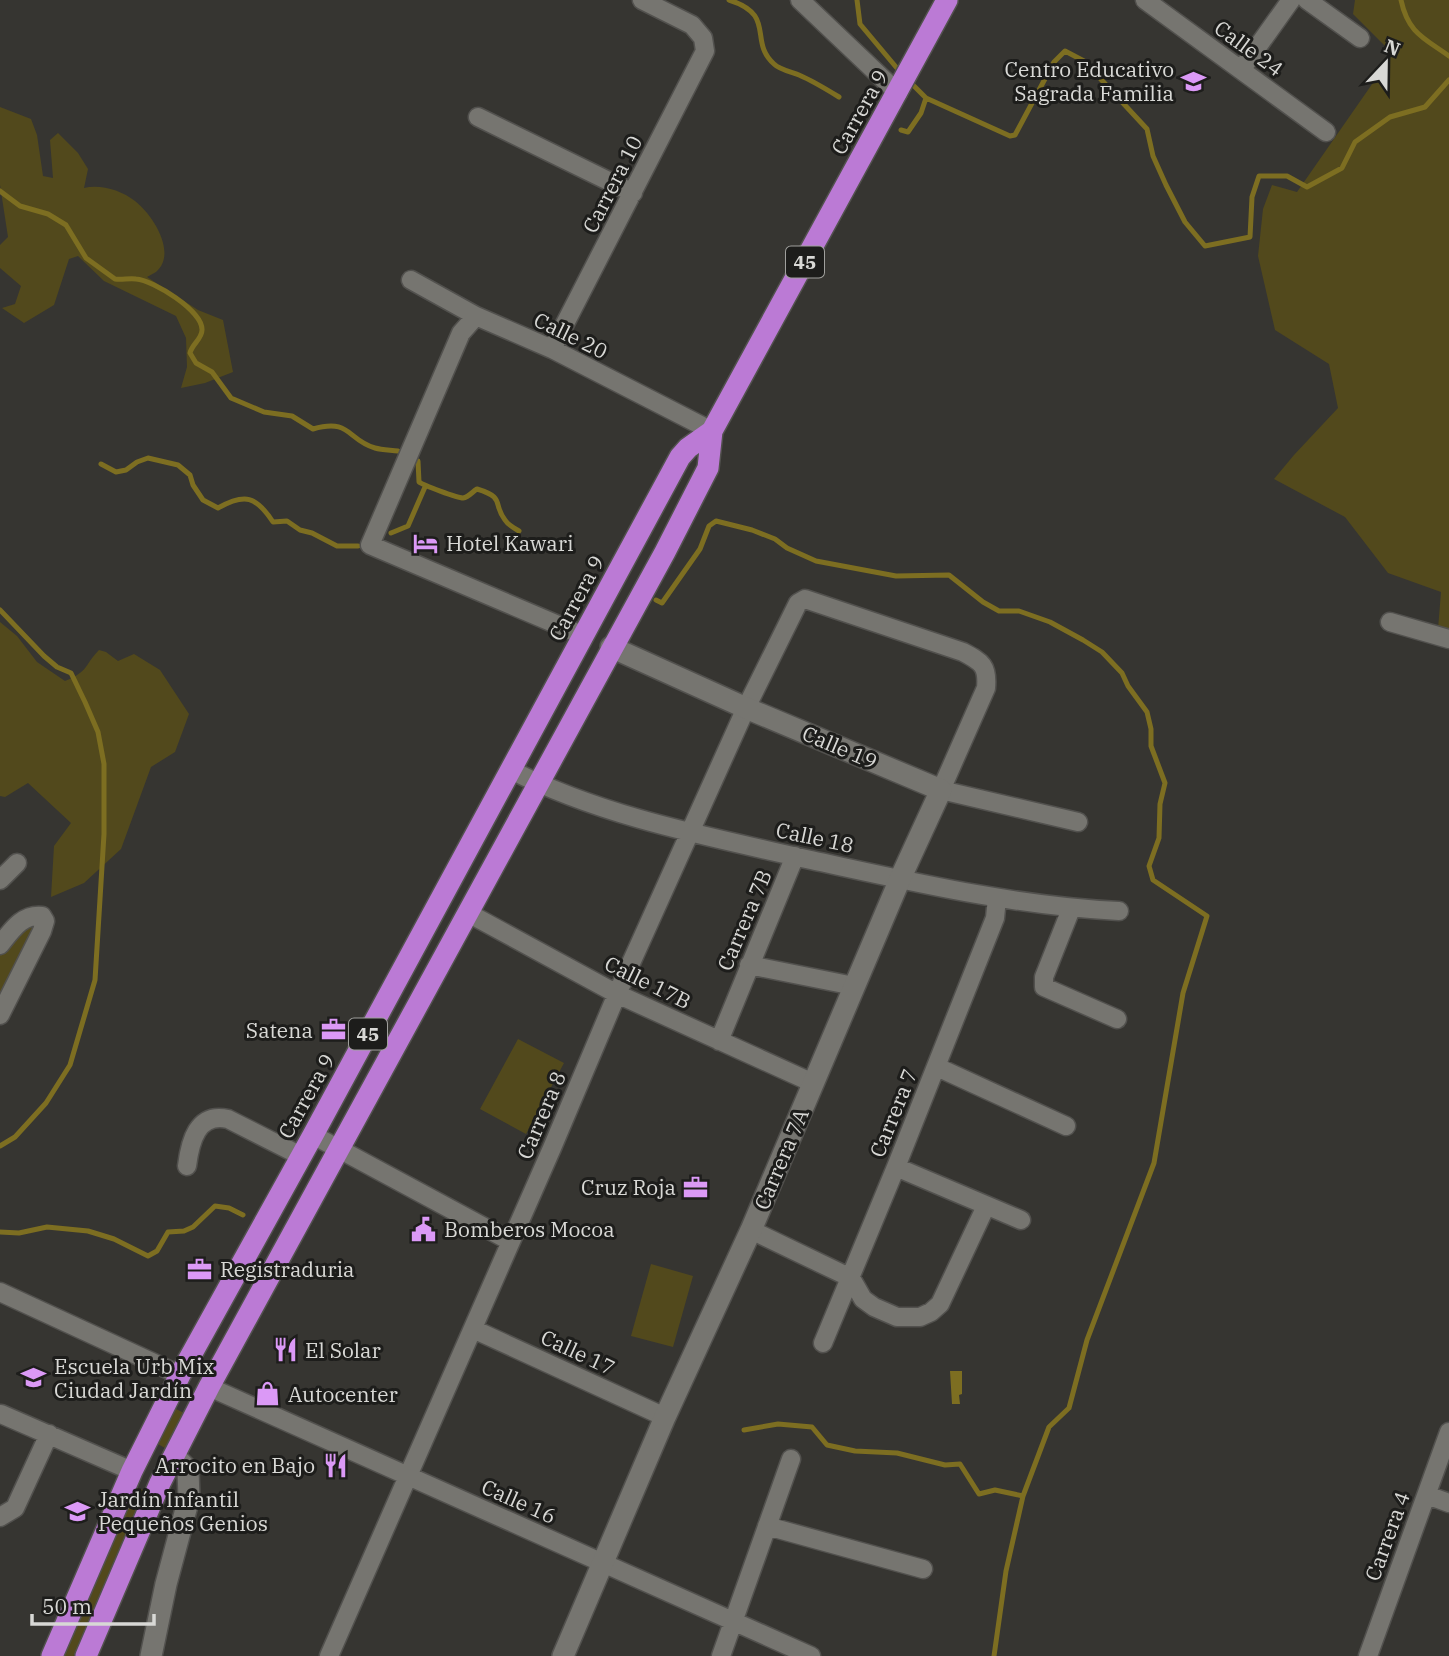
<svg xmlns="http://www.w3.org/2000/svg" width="1449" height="1656" font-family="'IBM Plex Serif',serif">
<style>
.green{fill:#52491c}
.water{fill:#7d6e21}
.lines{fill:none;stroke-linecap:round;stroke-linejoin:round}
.stream{stroke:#7d6e21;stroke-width:5}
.street-casing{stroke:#52514e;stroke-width:21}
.secondary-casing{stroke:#52514e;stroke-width:24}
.highway-casing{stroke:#52514e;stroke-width:24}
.street{stroke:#767570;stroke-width:18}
.secondary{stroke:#767570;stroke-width:21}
.highway{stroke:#bb7ad5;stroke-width:21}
.labels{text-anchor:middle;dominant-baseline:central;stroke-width:6;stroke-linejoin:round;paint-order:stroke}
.shield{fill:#1d1d1b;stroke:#a0a09d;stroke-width:2}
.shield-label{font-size:19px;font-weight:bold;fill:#d8d8d5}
.street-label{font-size:21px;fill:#d8d8d5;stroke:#1d1d1b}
.poi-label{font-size:21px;fill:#d8d8d5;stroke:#1d1d1b;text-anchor:start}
</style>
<rect width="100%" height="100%" fill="#363531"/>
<path class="green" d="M1355,0H1449V632L1438,629L1441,592L1388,573L1345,517L1274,479L1294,455L1338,408L1329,364L1275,330L1258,256L1263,209L1272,185L1297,192L1393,54L1353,14Z
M0,107L31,119L37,135L43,176L53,178L50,140L58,133L78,153L88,169L84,188C100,184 121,190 135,201C152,214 178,253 156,272C153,274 150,275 147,277L198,310L223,320L233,372L205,383L181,388L187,367L186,338L176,316L104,281L78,256L69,259L54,305L24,323L2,308L15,304L21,286L0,268V245L8,237L0,185Z
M0,622L17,636L37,662L65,681C89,671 83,667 99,650L106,652L118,661L134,654L160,670L189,714L175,752L151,767L121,849L84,883L51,897L54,846L71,823L28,783L5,797L0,796Z
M26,921L40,923L0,1000V952Z
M518,1039L564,1063L526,1134L480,1109Z
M651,1264L693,1276L673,1347L631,1336Z
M174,1408L184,1413L165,1448L156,1443Z
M133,1487L144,1490L74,1656H63Z"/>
<path class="water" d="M950,1371H962V1394L959,1395L960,1404H952Z"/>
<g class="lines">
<path class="stream" d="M729,0C777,15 748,41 774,64C780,70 792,72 799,75C813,81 826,89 839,97
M857,0L860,24L901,73
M1401,0C1408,33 1424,38 1449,56
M910,82L926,98L1010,136L1015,135L1054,62L1065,51L1084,61L1147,129L1153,156L1166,185L1185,222L1205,246L1250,237L1252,197L1259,176H1287L1307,187L1342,168L1355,142L1390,117L1425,107L1449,80
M901,130L908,132L921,113L926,98
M0,191L20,206L48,214L66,225L86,258L115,279C122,280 129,278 136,279C153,280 203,311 202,330C202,339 192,344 190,353L196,363L212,372L231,398L264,412L292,416L313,429C351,418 347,440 375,448C382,450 391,450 398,451
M418,461L419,482C423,485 457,498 463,498C469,497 472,492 477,489C506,498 492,503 505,520C508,525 514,528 519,531
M101,464L116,472L126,470L137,462L148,458L178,465L190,475L193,485L203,500L218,508C245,493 256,496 273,522L287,521L300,530L312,533L337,546H358
M391,533L408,526L425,487
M656,600L662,603L700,549L709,526L716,521L752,530L775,539L787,548L816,561L896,576L949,575L983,602L999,611H1019L1050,622L1083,640L1102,652L1122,673L1128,686L1147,712L1151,729V746L1165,783L1160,804L1159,838L1149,866L1153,880L1207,916L1183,993L1154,1163L1087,1340L1069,1408L1049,1427L1023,1496L1006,1571L994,1656
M0,610L44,656L57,667L71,673L85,702L98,732L104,764V834L95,980L70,1065L46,1103L15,1137L0,1146
M0,1232L19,1233L47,1227L88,1231L114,1239L148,1256L157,1251L168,1232L184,1231L193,1227L215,1206L229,1208L243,1215
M744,1430L778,1424L812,1427L827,1445L855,1451L897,1453L945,1465L960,1464L979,1494L995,1490L1023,1496"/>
<defs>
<path id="street" d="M800,0L898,93
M1145,0L1326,132
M1307,0L1360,38
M1241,70L1291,0
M478,117L633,193
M411,280L476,316L552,349L712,431
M476,316L461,333L370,545L584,636
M552,349L705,51L703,38L692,25L642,0
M1390,622L1449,639
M511,770C603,817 710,837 811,860C913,882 1015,906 1119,911
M0,880L17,863
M1071,909L1044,977V987L1117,1019
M468,913L617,994L813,1083
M0,945C12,930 22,914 42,916L45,921L42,931L0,1015
M749,965L854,986
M719,1041L795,856
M937,1067L1066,1126
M313,1135L510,1241
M187,1166C190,1142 197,1112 228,1119L301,1156
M896,1167L1021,1220
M751,1230L851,1278L863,1299L874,1307L897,1317H920L931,1312L940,1304L986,1206
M0,1292L180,1375
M473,1329L665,1417
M823,1343L896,1167L995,918L997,898
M209,1387L811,1656
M1,1414L132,1471
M1427,1495L1449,1503
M0,1517L15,1508L49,1434
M767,1526L923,1569
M329,1656L552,1148L617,994L746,708L798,603L805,599L963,652C982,662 988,666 986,688L941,790L1078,822
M721,1656L791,1459
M1368,1656L1449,1432"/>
<path id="secondary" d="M151,1656L166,1584L189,1498L188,1470L174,1456
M563,1656L665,1417L751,1230L900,879L941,790L746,708L611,647"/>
<path id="highway" d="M52,1656L132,1471L180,1375L313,1135L680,457L688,448L712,431
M86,1656L160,1483L209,1387L665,552L708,468L712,431L947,0"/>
</defs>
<use href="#street" class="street-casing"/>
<use href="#secondary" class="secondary-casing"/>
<use href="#highway" class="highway-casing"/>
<use href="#street" class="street"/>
<use href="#secondary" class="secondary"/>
<use href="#highway" class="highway"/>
</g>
<defs>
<symbol id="school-bare" viewBox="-9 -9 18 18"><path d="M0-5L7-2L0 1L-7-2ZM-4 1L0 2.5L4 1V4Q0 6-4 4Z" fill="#db99f6" stroke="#1d1d1b" stroke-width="2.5" paint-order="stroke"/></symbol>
<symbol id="hotel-bare" viewBox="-9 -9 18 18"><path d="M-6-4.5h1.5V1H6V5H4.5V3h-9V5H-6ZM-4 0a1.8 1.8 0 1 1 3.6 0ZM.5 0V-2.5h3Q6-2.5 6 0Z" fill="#db99f6" stroke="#1d1d1b" stroke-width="2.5" paint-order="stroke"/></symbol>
<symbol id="office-bare" viewBox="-9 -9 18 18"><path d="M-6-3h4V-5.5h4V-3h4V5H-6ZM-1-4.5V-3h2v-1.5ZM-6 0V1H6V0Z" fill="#db99f6" stroke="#1d1d1b" stroke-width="2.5" paint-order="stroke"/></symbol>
<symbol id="civic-bare" viewBox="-9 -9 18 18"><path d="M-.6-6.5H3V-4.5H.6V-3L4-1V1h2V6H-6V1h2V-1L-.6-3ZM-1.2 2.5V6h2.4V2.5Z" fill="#db99f6" stroke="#1d1d1b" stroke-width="2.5" paint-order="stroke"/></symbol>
<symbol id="restaurant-bare" viewBox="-9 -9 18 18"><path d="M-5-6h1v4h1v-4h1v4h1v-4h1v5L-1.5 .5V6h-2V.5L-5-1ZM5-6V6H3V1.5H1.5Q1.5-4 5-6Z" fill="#db99f6" stroke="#1d1d1b" stroke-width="2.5" paint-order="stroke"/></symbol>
<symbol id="shop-bare" viewBox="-9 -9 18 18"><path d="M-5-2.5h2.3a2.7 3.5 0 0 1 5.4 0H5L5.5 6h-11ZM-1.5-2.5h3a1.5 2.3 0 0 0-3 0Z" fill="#db99f6" stroke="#1d1d1b" stroke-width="2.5" paint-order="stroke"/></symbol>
</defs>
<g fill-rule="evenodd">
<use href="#school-bare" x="1176" y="64" width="35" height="35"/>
<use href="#hotel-bare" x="408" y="526" width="35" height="35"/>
<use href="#office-bare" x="316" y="1012" width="35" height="35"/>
<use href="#office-bare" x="678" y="1170" width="35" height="35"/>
<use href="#civic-bare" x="406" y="1212" width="35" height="35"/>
<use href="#office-bare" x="182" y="1252" width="35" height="35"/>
<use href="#restaurant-bare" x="268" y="1332" width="35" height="35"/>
<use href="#school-bare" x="16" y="1360" width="35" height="35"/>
<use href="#shop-bare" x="250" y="1376" width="35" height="35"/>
<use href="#restaurant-bare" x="318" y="1448" width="35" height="35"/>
<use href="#school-bare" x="60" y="1494" width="35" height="35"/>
</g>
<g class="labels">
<g class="shield">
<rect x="786" y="246.5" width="38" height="31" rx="5"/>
<rect x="349" y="1018.5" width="38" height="31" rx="5"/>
</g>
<g class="shield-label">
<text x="805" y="262">45</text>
<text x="368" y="1034">45</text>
</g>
<g class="street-label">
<text transform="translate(1249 48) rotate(36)">Calle 24</text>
<text transform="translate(859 112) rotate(-61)">Carrera 9</text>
<text transform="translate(612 184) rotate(-63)">Carrera 10</text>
<text transform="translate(571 335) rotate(26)">Calle 20</text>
<text transform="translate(576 598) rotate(-62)">Carrera 9</text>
<text transform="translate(840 747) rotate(23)">Calle 19</text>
<text transform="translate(815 837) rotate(12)">Calle 18</text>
<text transform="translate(744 920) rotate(-67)">Carrera 7B</text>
<text transform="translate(648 982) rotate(26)">Calle 17B</text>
<text transform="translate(306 1096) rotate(-61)">Carrera 9</text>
<text transform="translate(893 1113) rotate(-68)">Carrera 7</text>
<text transform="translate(541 1115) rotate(-67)">Carrera 8</text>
<text transform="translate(781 1159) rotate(-67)">Carrera 7A</text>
<text transform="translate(578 1352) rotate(25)">Calle 17</text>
<text transform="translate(519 1501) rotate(24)">Calle 16</text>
<text transform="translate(1387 1536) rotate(-70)">Carrera 4</text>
</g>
<g class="poi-label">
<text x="1174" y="69" text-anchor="end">Centro Educativo<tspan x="1174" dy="24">Sagrada Familia</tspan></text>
<text x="446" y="543">Hotel Kawari</text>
<text x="313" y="1030" text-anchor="end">Satena</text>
<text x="676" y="1187" text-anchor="end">Cruz Roja</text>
<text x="444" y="1229">Bomberos Mocoa</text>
<text x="220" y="1269">Registraduria</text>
<text x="305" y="1350">El Solar</text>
<text x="54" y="1366">Escuela Urb Mix<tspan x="54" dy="24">Ciudad Jardín</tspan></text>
<text x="288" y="1394">Autocenter</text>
<text x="315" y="1465" text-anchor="end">Arrocito en Bajo</text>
<text x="98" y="1499">Jardín Infantil<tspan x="98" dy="24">Pequeños Genios</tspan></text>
</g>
</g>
<g transform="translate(1386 63) rotate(22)" stroke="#1d1d1b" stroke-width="5" paint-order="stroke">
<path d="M0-5L12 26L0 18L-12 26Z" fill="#d8d8d5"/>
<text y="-10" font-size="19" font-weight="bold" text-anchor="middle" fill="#d8d8d5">N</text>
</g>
<path d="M32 1614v10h122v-10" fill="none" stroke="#d8d8d5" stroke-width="3.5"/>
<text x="42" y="1614" font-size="21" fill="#d8d8d5" stroke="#1d1d1b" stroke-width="5" paint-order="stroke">50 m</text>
</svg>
